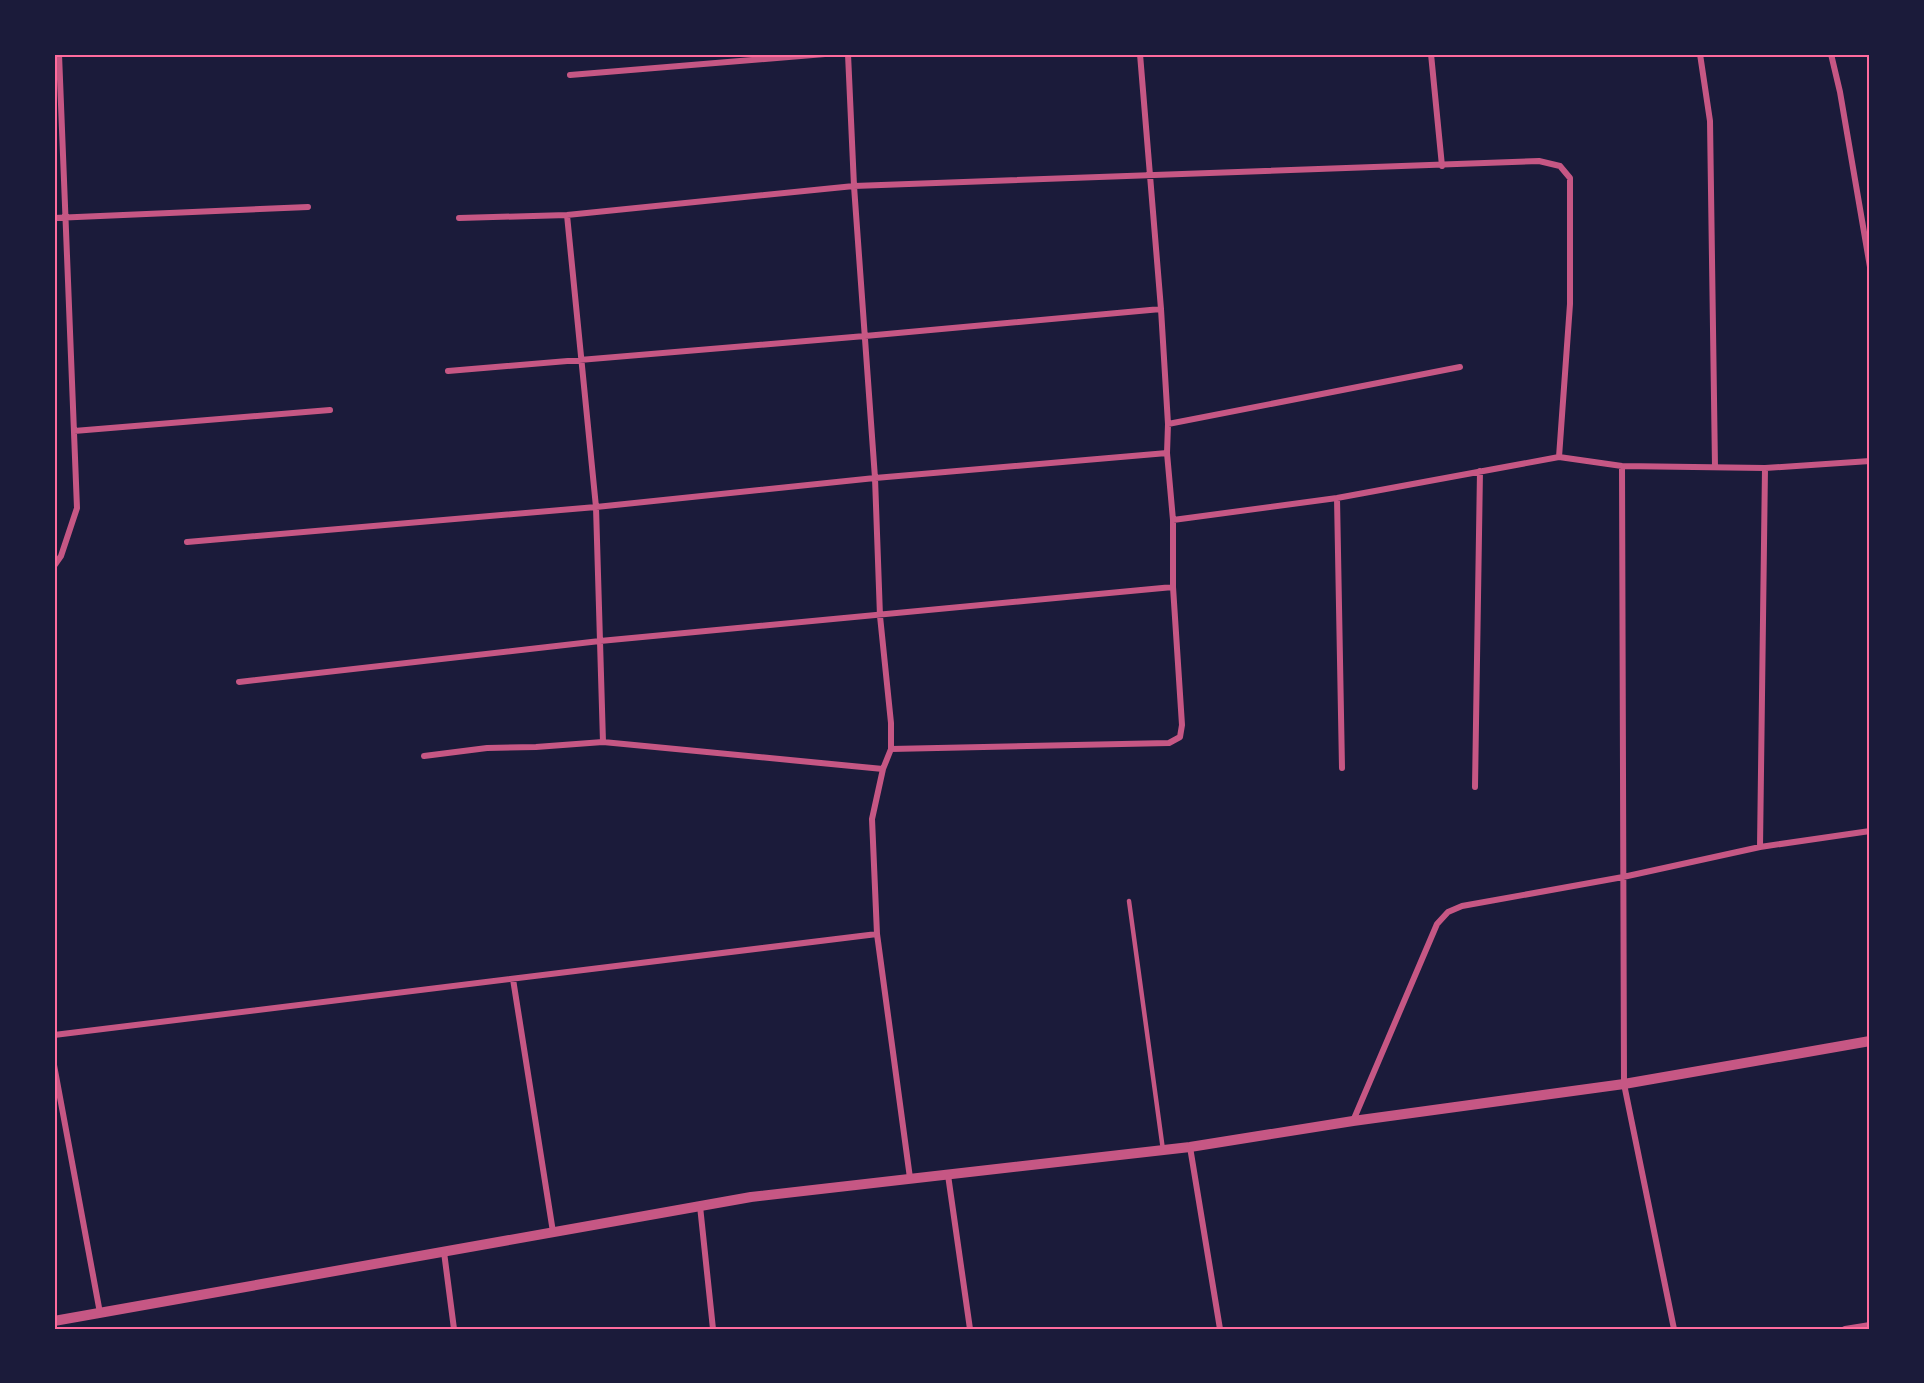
<svg xmlns="http://www.w3.org/2000/svg" width="1924" height="1383" font-family="'PT Sans Narrow',sans-serif">
<style>
.lines{fill:none;stroke-linecap:round;stroke-linejoin:round}
.service{stroke:#c65784;stroke-width:4.5}
.minor{stroke:#c65784;stroke-width:6}
.tertiary{stroke:#c65784;stroke-width:10}
.neatline{fill:none;stroke:#ff6b9d;stroke-width:2}
</style>
<rect width="100%" height="100%" fill="#1b1b3a"/>
<g class="lines">
<path class="service" d="M1129,901L1163,1150"/>
<path class="minor" d="M848,54L854,186L875,478L880,616L891,723V749L883,769L872,819L877,934L910,1178
M1431,54L1442,166
M1700,54L1710,121L1715,467
M1831,54L1840,92L1870,267
M570,75L825,54
M567,215L596,507L603,742
M54,218L308,207
M459,218L567,215L854,186L1539,161L1560,166L1570,178V304L1559,457
M448,371L865,336L1161,309
M1168,424L1460,367
M74,431L330,410
M1622,466L1624,1084L1674,1329
M1337,498L1342,768
M1173,520L1337,498L1559,457L1622,466L1765,468L1870,461
M187,542L596,507L875,478L1167,453
M54,566L61,556L77,508L59,54
M239,682L600,641L1173,587
M891,749L1169,743L1180,737L1182,725L1173,587V520L1167,453L1168,424L1161,309L1140,54
M424,756L487,748L536,747L603,742L883,769
M1475,787L1480,471
M1760,847L1765,468
M513,979L553,1232
M54,1035L877,934
M54,1065L100,1313
M1353,1121L1437,924L1448,912L1462,906L1623,877L1760,847L1870,831
M1190,1147L1220,1329
M948,1175L970,1329
M700,1206L713,1329
M444,1252L454,1329
M1845,1329L1870,1325"/>
<path class="tertiary" d="M54,1321L751,1197L1190,1147L1353,1121L1624,1084L1870,1041"/>
</g>
<rect width="1924" height="1383" fill="none" stroke="#1b1b3a" stroke-width="111"/>
<rect x="56" y="56" width="1812" height="1272" class="neatline"/>
</svg>
